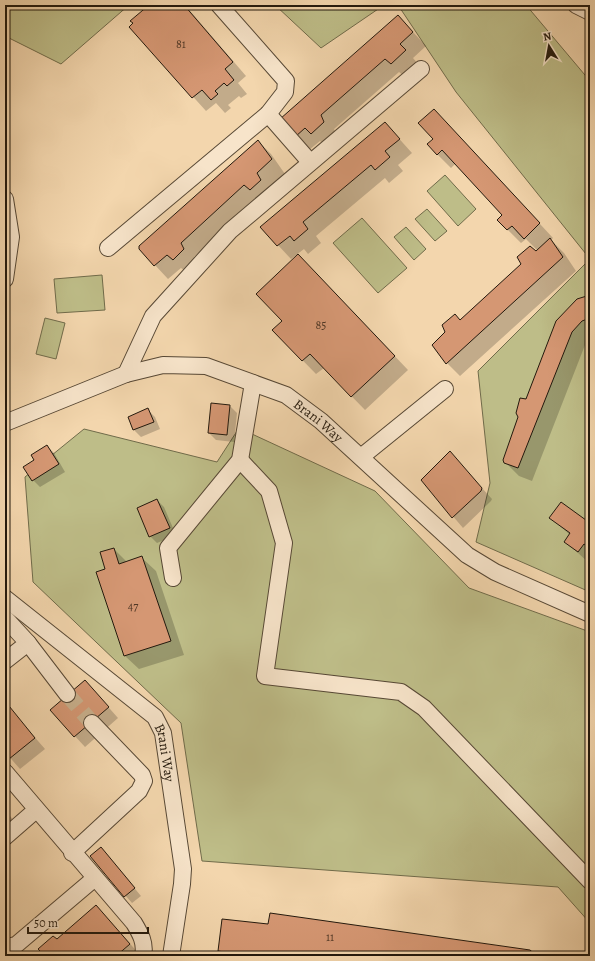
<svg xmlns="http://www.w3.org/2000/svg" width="595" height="961" font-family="Alegreya,serif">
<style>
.green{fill:#bebd88;stroke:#706b4a}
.shadow{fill:#0003}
.building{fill:#d59773;stroke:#23190d}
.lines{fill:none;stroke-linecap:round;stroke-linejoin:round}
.minor-tunnel{stroke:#c9b08d;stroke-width:16;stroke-dasharray:16 8;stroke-linecap:butt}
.minor-casing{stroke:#574835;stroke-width:18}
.minor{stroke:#f7e4ca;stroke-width:16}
.labels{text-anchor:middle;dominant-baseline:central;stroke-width:3.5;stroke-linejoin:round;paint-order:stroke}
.number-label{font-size:12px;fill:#503826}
.street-label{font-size:14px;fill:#23190d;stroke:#f7e4ca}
</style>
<rect width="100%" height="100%" fill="#f3d6ad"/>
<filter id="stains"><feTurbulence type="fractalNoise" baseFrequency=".005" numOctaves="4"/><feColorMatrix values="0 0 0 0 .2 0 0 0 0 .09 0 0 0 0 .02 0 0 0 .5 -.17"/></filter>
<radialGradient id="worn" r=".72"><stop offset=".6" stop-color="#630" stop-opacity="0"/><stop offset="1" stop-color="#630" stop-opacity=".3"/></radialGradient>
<path class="green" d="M5,5H129L61,64L5,36Z
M275,5H384L321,48Z
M398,5H526L590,81V592L476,542L490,483L478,371L590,259L456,92Z
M445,175L476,209L458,226L427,191Z
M427,209L447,231L435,241L415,219Z
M362,218L407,268L378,293L333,243Z
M406,227L426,249L414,260L394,237Z
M102,275L105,310L57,313L54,279Z
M45,318L65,323L56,359L36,354Z
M239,428L375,491L469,588L590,632V923L558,887L202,861L181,723L33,582L25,477L84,429L217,462Z"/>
<path class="shadow" d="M150,5H185L246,76L238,83L247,94L241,98L239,96L228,105L231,108L225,113L216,103L206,111L130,27Z
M398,16L426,46L413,58L419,65L405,77L399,72L334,129L337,136L326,147L320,141L309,150L281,119Z
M385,123L412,153L398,165L403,171L389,183L385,178L316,236L321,243L308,254L304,249L291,259L261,227Z
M447,124L553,238L551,240L564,253L576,271L460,376L447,363L460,321L538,251L526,239L521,243L498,220L504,215L456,163L451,168L437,154L434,139Z
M258,141L271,154L285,174L194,257L197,263L187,273L181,268L168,279L140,249Z
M312,269L408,370L365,410L324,368L316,374L273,330L283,321Z
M590,296V340L585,345L532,481L519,476L505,462L526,400Z
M230,406L237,413L234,442L216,440L209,433Z
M148,410L155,417L160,429L141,437L134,430L129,418Z
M47,446L54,453L65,472L40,487L33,480L35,460Z
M450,453L492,499L491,501L463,528L422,480Z
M157,500L164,507L176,535L157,543L150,536Z
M550,517L590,524V564L565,541L570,535Z
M114,549L127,562L142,558L156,571L184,655L139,669L125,656L97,572L107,569Z
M95,692L118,718L85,747L51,710Z
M5,703L45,749L20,769L5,752Z
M5,810L20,828L5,841Z
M107,855L141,896L132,903L91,856Z
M96,906L141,956H40L57,940Z
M219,950L535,956H224Z"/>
<path class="building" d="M149,5H184L233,62L225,69L234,80L227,86L224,83L215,91L218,94L211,100L202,90L192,98L129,27L133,23L130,21Z
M398,15L413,32L400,44L406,50L391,64L385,59L321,115L324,122L311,134L305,128L295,137L280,119Z
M434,109L540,223L524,239L512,226L507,230L497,220L502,215L442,150L437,155L427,144L433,139L418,123Z
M385,122L400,139L385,151L390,157L375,170L371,165L303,222L308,229L294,241L290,236L277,246L260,227Z
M258,140L272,159L257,173L261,180L250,190L244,185L181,243L184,249L173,260L167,255L154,266L139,249V246Z
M550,238L563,257L446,364L432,345L445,332L442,325L455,314L460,320L521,264L517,257L530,246L536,251Z
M298,254L395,356L351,397L310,354L302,361L272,330L282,321L256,294Z
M590,295V318L582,321L572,332L518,468L504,463L503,460L518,417L516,413L520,398L526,399L556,321L577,299Z
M211,403L230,405L227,435L208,433Z
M148,408L154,422L133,430L128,417Z
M47,445L59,464L32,481L23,467L34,460L31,455Z
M450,451L482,488L481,491L452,518L421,480Z
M157,499L170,528L149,537L137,508Z
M561,502L590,523V548L584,544L578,552L564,542L570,533L549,518Z
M114,548L119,564L142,556L171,641L124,656L96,572L105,569L100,552Z
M85,680L109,707L74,737L50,710Z
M5,701L35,738L9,759L5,754Z
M101,847L135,888L124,897L90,856Z
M96,905L130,944L116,956H38L42,953L38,949L53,936L57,939Z
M270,913L530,950L537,956H250L218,951L222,919L268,924Z"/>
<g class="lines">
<path class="minor-tunnel" d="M67,694L92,723"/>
<defs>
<g id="minor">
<path d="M576,5L590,12"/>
<path d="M268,114L310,162"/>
<path d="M5,199L11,237L5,279"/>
<path d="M108,248L268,114L285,92L286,81L219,5"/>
<path d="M126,374L153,316L230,231L421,69"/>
<path id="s1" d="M5,423L126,374L163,365L206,366L286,395L321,421L467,555L495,572L590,614"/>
<path d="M361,457L445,389"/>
<path d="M240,460L269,491L284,543L265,676L401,692L424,708L590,881"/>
<path d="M173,578L168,548L240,460L253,383"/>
<path id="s2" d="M5,598L155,717L163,733L183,869L182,884L171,956"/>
<path d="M5,618L28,643L5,661"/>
<path d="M28,643L67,694"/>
<path d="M5,772L134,923C140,933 146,943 143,956"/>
<path d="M5,837L36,810"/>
<path d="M72,853L139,791L144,781L142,775L92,723"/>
<path d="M5,947L16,945L95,878"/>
</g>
</defs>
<use href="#minor" class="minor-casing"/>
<use href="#minor" class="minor"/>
</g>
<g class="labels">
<g class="number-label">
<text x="181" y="44">81</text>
<text x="321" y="325">85</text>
<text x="133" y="606">47</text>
<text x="330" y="937">11</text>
</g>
<g class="street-label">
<text stroke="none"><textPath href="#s1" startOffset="338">Brani Way</textPath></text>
<text stroke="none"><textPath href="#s2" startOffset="229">Brani Way</textPath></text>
</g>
</g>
<rect width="595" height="961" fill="none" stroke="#f3d6ad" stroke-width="20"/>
<rect x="6" y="6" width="583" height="949" fill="none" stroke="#23190d" stroke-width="2"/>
<rect x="10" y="10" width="575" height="941" fill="none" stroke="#23190d"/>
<g transform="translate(549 46) rotate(349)" stroke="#f7e4ca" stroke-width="3" paint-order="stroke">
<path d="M0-3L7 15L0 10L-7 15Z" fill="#23190d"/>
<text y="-6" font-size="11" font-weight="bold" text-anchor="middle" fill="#23190d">N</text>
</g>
<path d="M28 927v6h120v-6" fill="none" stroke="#23190d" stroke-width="2"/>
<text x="34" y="927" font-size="12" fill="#23190d" stroke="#f7e4ca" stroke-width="3" paint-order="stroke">50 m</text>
<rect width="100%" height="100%" filter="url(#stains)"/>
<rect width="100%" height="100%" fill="url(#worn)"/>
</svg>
